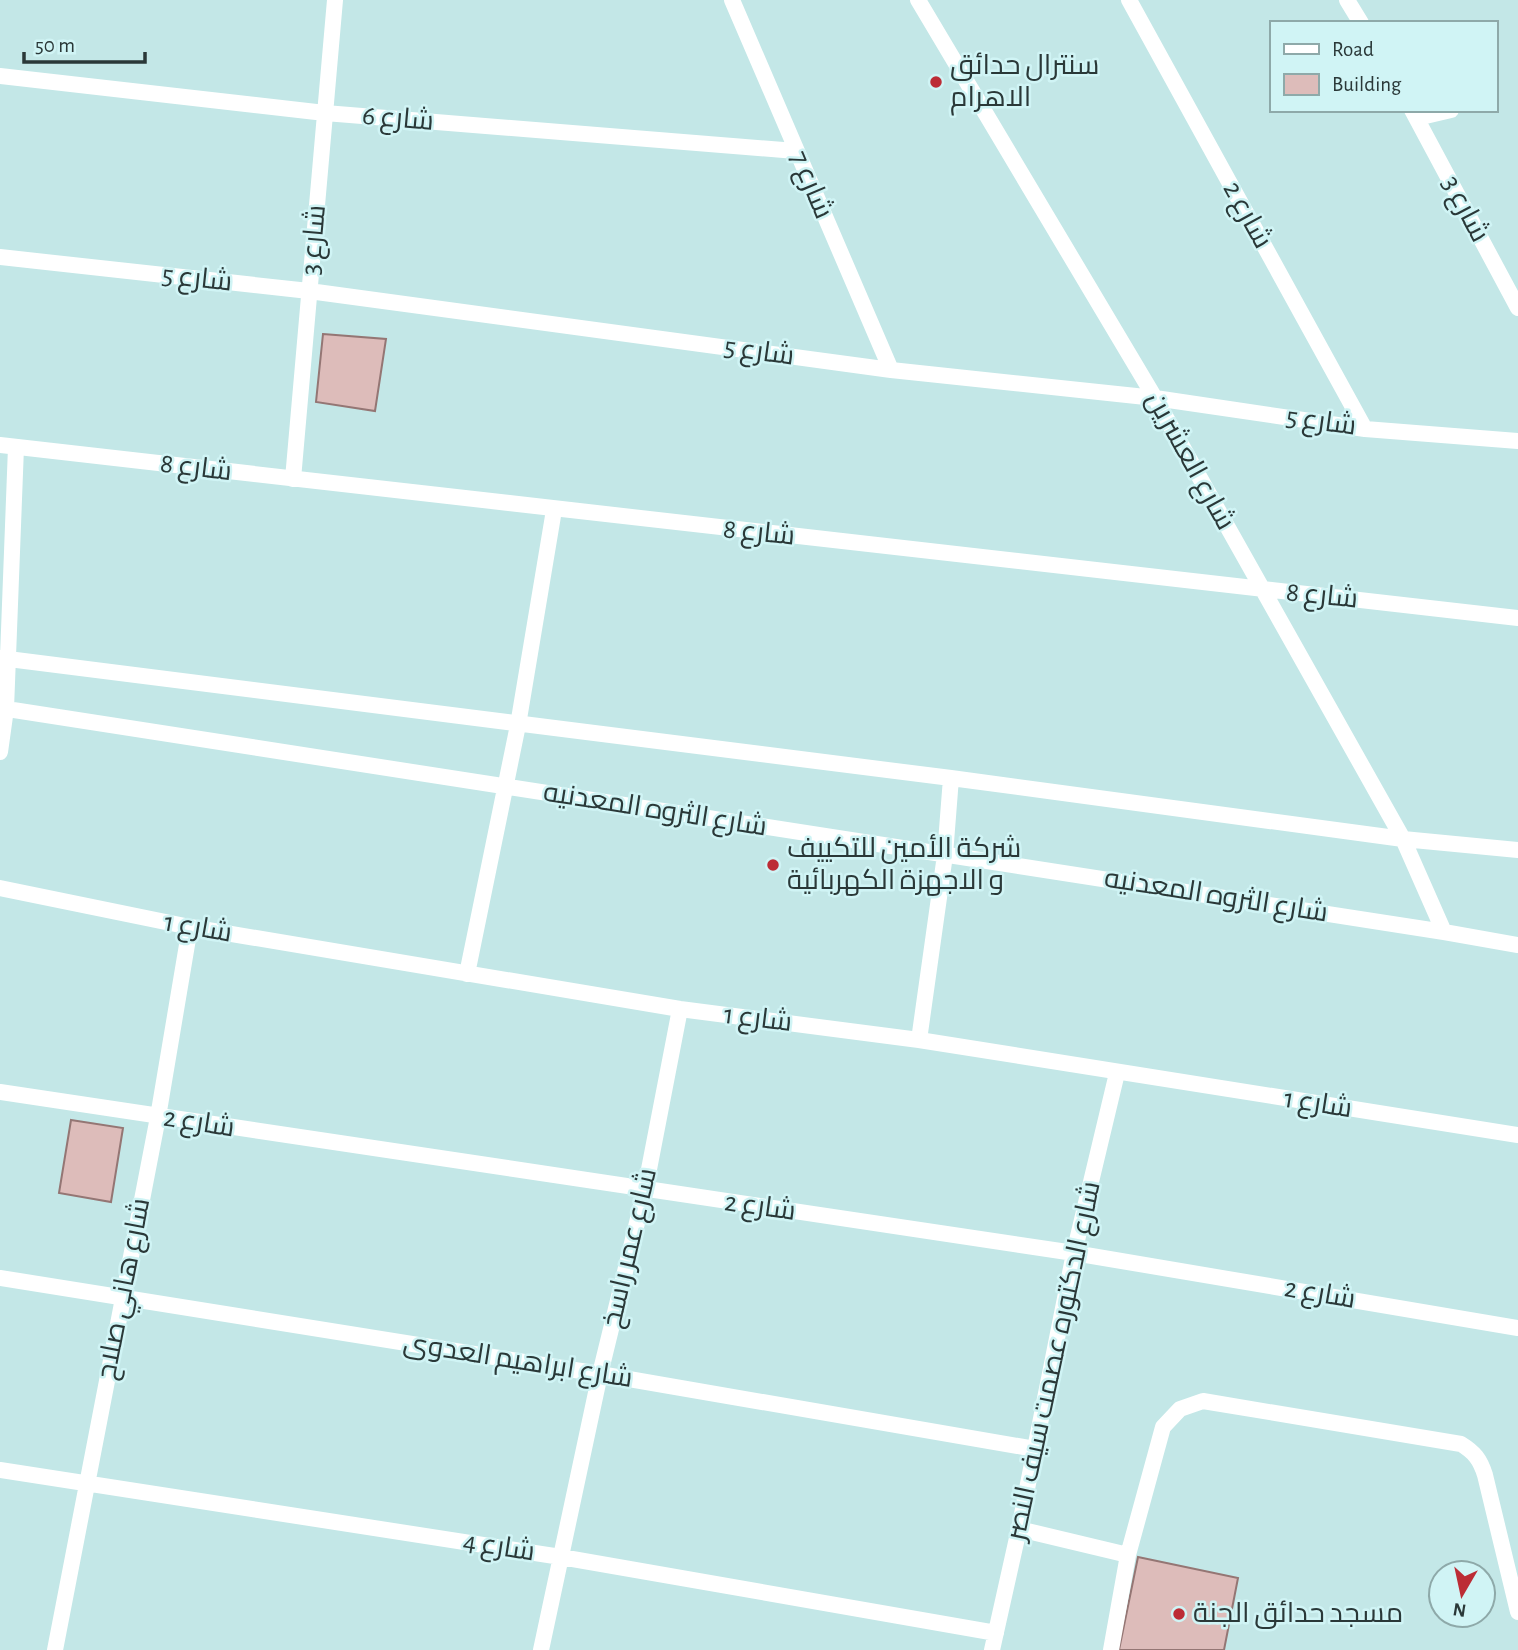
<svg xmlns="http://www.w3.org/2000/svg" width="1518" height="1650" font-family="'Alegreya Sans',Cairo,sans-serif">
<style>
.building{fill:#ddbcba;stroke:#947674;stroke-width:2}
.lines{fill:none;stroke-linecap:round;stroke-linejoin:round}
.minor{stroke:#fff;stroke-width:16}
.poi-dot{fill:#bc2c35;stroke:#d0f4f5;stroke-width:2.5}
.labels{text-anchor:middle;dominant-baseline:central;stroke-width:5;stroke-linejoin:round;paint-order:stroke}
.poi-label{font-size:28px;fill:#2a3838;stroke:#d0f4f5;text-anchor:start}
.street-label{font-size:28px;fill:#2a3838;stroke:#d0f4f5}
</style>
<rect width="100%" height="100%" fill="#c3e7e7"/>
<path class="building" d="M323,334L386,339L375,411L316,402Z
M71,1120L123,1128L111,1202L59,1193Z
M1138,1557L1238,1578L1224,1650H1119Z"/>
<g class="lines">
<path class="minor" d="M732,0L891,370
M918,0L1155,398L1403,839L1444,932
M1129,0L1365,429
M1347,0L1361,23
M0,76L325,113L796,151
M1412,110L1518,308
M1417,118L1451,110
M0,257L309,291L891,370L1155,398L1365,429L1518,441
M0,445L1518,618
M293,479L335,0
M0,658L951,778L1403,839L1518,850
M0,708L1444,932L1518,945
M0,752L6,709L16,447
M0,888L190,927L680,1009L919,1040L1518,1135
M467,974L518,725L554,510
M919,1040L945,855L951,778
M0,1092L1074,1253L1518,1328
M0,1278L600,1374L1035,1449
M0,1470L561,1557L996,1633
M1019,1529L1128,1555
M55,1650L158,1117L190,927
M541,1650L600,1374L645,1190L680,1009
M992,1650L1019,1529L1074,1253L1117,1073
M1111,1650L1128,1555L1163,1427L1180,1409L1203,1401L1461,1444C1474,1452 1480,1459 1485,1475L1518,1612"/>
</g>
<g class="poi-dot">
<circle cx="936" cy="82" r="7"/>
<circle cx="773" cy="865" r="7"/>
<circle cx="1179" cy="1614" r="7"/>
</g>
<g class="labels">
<g class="poi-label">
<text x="950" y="66">سنترال حدائق<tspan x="950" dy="32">الاهرام</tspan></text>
<text x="787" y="849">شركة الأمين للتكييف<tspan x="787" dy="32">و الاجهزة الكهربائية</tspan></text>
<text x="1193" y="1614">مسجد حدائق الجنة</text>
</g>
<g class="street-label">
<text transform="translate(398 119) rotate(5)">شارع 6</text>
<text transform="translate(811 185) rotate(67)">شارع 7</text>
<text transform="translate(1465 209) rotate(62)">شارع 3</text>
<text transform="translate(1247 215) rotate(61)">شارع 2</text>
<text transform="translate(314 240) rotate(-85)">شارع 3</text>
<text transform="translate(197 279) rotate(6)">شارع 5</text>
<text transform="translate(759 352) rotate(8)">شارع 5</text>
<text transform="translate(1321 422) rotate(8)">شارع 5</text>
<text transform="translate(1190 461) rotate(61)">شارع العشرين</text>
<text transform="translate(196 468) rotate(7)">شارع 8</text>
<text transform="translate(759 533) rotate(6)">شارع 8</text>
<text transform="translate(1322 596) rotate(6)">شارع 8</text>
<text transform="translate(655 810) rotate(9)">شارع الثروه المعدنيه</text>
<text transform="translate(1216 896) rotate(9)">شارع الثروه المعدنيه</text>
<text transform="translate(198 928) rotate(10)">شارع 1</text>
<text transform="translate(758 1019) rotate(7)">شارع 1</text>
<text transform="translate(1318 1104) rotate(9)">شارع 1</text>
<text transform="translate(199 1123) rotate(9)">شارع 2</text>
<text transform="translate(760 1207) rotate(8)">شارع 2</text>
<text transform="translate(630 1248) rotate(-77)">شارع عمر راسخ</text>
<text transform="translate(124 1289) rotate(-79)">شارع هاني صلاح</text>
<text transform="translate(1320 1294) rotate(10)">شارع 2</text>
<text transform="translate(518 1361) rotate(9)">شارع ابراهيم العدوى</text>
<text transform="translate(1054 1361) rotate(-78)">شارع الدكتوره عصمت سيف النصر</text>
<text transform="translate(499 1547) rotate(9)">شارع 4</text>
</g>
</g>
<rect x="1270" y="21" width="228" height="91" fill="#d0f4f5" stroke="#8ea9a9" stroke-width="2"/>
<rect x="1284" y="44" width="35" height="10" fill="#ffffff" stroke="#8ea9a9" stroke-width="2"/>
<text x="1332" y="56" font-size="21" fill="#2a3838">Road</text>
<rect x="1284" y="74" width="35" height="21" fill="#ddbcba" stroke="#8ea9a9" stroke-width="2"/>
<text x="1332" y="91" font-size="21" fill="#2a3838">Building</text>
<g transform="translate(1462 1594) rotate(189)"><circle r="33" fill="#d0f4f5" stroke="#8ea9a9" stroke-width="2"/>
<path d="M0-5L12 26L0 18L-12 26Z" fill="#bc2c35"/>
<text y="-10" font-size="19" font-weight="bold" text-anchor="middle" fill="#2a3838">N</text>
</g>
<path d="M24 52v10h121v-10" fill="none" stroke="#2a3838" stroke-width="3.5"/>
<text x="35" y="52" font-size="21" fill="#2a3838" stroke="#d0f4f5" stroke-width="5" paint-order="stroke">50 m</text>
</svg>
